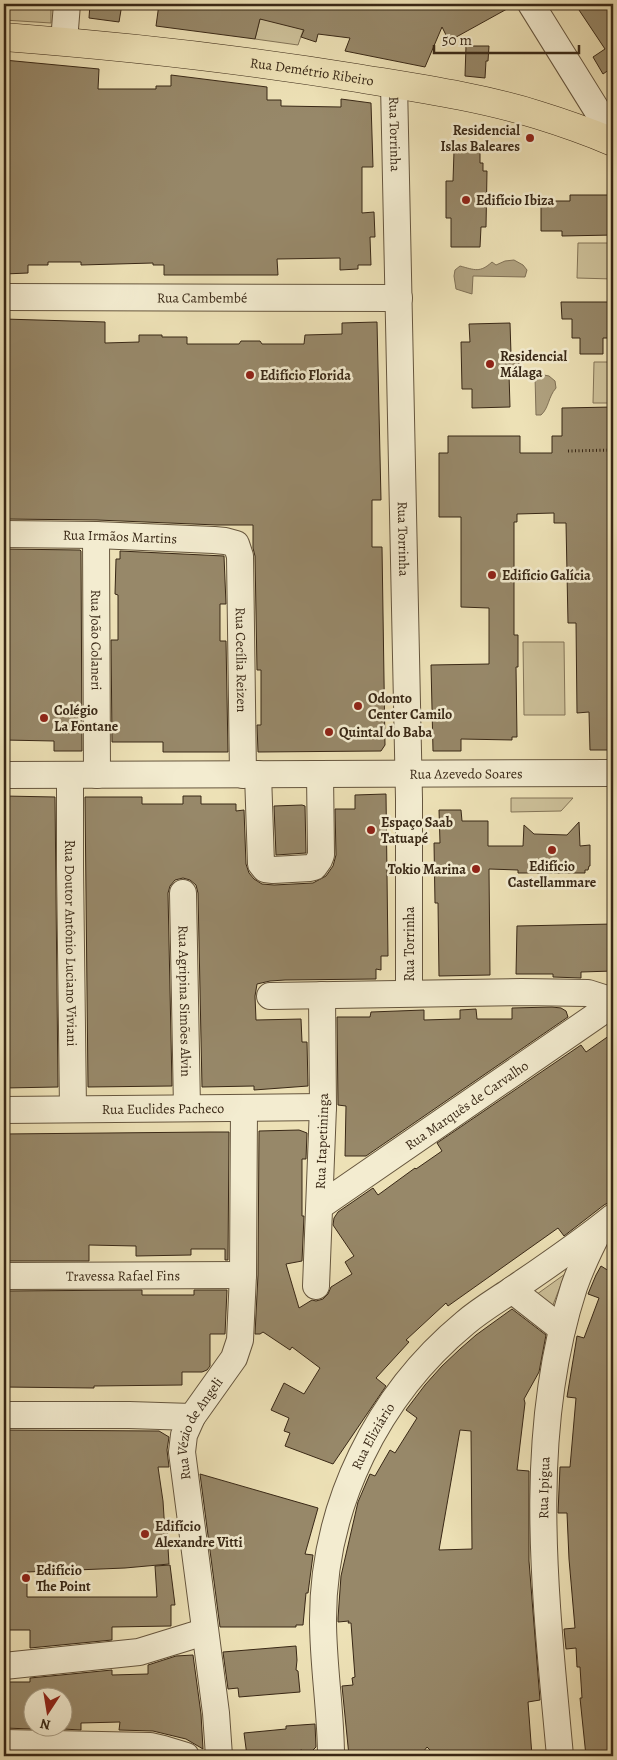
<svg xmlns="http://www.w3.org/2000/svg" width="617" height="1760" font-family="Alegreya,serif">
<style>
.green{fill:#cec29b;stroke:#847558}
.water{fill:#b0a280;stroke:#807156}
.building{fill:#978869;stroke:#392816;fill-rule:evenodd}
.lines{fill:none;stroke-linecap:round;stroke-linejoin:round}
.minor-casing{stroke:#66563e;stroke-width:28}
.major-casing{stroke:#392816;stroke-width:29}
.path{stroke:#392816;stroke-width:3;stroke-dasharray:1 2.5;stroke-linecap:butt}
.minor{stroke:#f3ecd0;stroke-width:26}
.major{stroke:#ede1b6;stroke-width:28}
.poi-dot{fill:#8f2418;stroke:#f3ecd0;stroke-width:2}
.labels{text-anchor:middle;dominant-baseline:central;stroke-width:5;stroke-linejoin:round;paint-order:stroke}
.street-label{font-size:14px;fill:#392816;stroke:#f3ecd0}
.poi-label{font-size:14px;font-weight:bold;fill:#392816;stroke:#f3ecd0;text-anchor:start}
</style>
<rect width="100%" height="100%" fill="#ede1b6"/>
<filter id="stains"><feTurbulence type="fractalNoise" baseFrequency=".004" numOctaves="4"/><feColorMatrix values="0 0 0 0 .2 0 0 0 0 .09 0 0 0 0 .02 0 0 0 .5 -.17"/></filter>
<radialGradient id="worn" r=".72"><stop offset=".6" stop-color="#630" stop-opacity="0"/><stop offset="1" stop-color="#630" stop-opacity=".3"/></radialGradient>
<path class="green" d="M4,4H51V23L4,20Z
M260,19H307L298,45L255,39Z
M578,243H613V279L577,278Z
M594,362H613V403H593Z
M523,642H564L565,715H524Z
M511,798H573L561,811L511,812Z
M565,1274L551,1310L533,1297Z"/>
<path class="water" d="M514,260L523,265L527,270L525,277L473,276L472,294L456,289L454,276L455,270L460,266C475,270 480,273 492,262L496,265L505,261Z
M544,375L549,376L555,381L556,388C548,397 549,408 541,415H536L535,376Z"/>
<path class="building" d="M90,4H122L119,22L89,18Z
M159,4H516L449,41L442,27L425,67L345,51L350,38L318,34L316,42L301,37L304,30L260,19L255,39L156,26Z
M575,4H613V67L603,74L593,57L605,49Z
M466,46H489L488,61H486L485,78L465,76Z
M4,60L99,69L98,89H156V86H171V75L267,87V100H281V106L341,107V99L371,103L373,167H362V213L374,212L375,237H370L371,265H358V269L340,270V258L277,259L278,275H164V265H153V263L81,265V262H48V265H28V273L4,274Z
M454,151L480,152V163H483V171H487L486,227H481L480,247H451V218H446V181H453Z
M570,195H613V235L562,236V231H541V201H570Z
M561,302H613V338H603V354H580V338H572V319H562Z
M4,319L105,322V343L139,342V335H162V337H187V344H239L241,341H260L262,344H304L305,335L342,334V323L377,322L381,500H372V547H382L385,745L381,751L258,752L257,725H261V670H257L255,556L253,548V525H217L97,520L4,519Z
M510,323L511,354H519V374H509L510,407L472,408V389H462L461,342H470L469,324Z
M613,407V750H590L589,712L577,713L576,623H568L566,523H554V513L517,514V522H514V635H518V667H516L517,737H512V740L461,739V751H433L431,665L489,664V608L461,607V517H439V453H448V436H520V453H552V436H562V408Z
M4,549L80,550L81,551L82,751H54V741L4,740Z
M120,551L224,556L226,604H220V641H226L228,752H163V742H112L111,640H118V595L115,594L116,559H120Z
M386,794L388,956H381V970L376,969V979L285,980L270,981L257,984L255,996L256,1020L301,1019L302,1042H307L308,1086L254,1090V1086L202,1087L198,893L196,885L190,880L183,878L175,880L170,886L168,893L172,1086L88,1087L85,797H142V804H183V796H201V804H236V811L244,810L246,864L249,873L254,879L262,884L274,885L313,883L326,876L333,866L336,855L335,809H355V795Z
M4,796L55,797L58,1087L4,1088Z
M302,805L305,806L306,853L276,855L274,806Z
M439,810H461L462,821H488V846H523L524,825L534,834L567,835L579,822L580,846L590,845V866H589L588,870H585V873H518V870L489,869L490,975L439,976L438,903H435L434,843H440Z
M613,924V971L581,972V978L553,977V974H516L517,926Z
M552,1007L561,1008L566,1011L568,1017L366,1156H345L346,1106L338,1105L337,1017H370L371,1012L424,1010V1020L457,1019H460V1010L476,1009L477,1019H512V1008Z
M613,1033V1200L604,1205L564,1236L558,1228L448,1306L446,1303L406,1340L409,1342L376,1378L386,1386L333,1464L285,1446L290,1433L284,1431L289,1418L271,1410L284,1383L304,1394L320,1368L292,1347L290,1350L263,1332L260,1334H255L258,1275L259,1131L299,1130L307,1133L306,1159H302V1216H304L302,1261L286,1264L299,1308L312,1300L316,1301L323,1299L328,1294L331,1287L352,1274L345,1262L354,1256L333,1225L334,1218L338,1212L373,1188L378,1195L415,1168L416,1169L442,1151L437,1143L581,1045L586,1052Z
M210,1132H229L228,1260H225V1249H191V1255L136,1256V1246L89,1245V1261H4V1134Z
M612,1265H613V1756H586L580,1698H582L580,1667H577L576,1648L566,1649L564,1629L575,1628L569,1559L567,1513H558L560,1467H570L576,1398L567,1397L577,1336L584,1338L599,1298L588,1294L596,1275L601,1266L609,1271Z
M142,1290V1295H194V1290H227L225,1334H210V1366L207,1370L202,1372H182V1385L94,1386V1388L4,1387V1291Z
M512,1309L546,1335L539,1372L524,1399L525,1403L517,1470L529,1471V1561L540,1700L528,1702L532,1756H436L427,1747L420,1756H349L342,1686L353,1685L352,1678L355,1677L351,1623H348L349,1621L338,1622V1618L341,1576L358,1502L370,1474L375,1476L390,1450L395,1453L417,1418L406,1410L425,1385L442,1366L460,1349L476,1335ZM460,1430L471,1431L472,1549L439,1550Z
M4,1430L159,1431L169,1437L167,1450L169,1467H158L163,1501L165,1532H167L169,1564L125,1568L27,1572V1597H157L155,1566L170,1565L175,1605H171V1626L112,1627V1640L30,1648V1630H4Z
M200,1474L318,1508L305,1554L313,1555L308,1593H306L303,1625H296V1627H220Z
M296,1646L297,1660L296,1670L298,1671L300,1692L239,1697L238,1688L228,1689L223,1652Z
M193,1655L201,1714L203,1749L186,1739L153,1731L119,1730L120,1722L81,1723V1730L63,1729V1698H32V1729L4,1728V1682H30V1678L112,1670V1675L148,1674V1665L176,1656Z
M315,1724L316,1747L307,1756H303L302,1750L272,1756H247L244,1733L286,1729V1726Z"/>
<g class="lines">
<defs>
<g id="minor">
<path d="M531,4L613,136"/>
<path d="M64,41L67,4"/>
<path id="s1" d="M394,84L409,799V993"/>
<path id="s2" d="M4,297L399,298"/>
<path id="s3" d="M4,534L96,535L214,540L225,541L236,544L240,556L243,775"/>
<path id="s4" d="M96,535L97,775"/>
<path d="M258,774L261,864L265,869L273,870L310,868L314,867L319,860L321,855L320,774"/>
<path id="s5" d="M4,775L613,773"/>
<path id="s6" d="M70,775V867L73,1109"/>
<path id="s7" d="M183,893L187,1108"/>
<path d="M270,996L521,992L588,993L613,1001"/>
<path id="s8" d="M4,1110L323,1107"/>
<path id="s9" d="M320,1206L613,1004"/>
<path id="s10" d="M4,1276L243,1275"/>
<path id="s11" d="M316,1286L323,1107L322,995"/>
<path d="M512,1290L562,1329"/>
<path d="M4,1415H129L192,1417"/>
<path d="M4,1666L139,1652L204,1632"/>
<path d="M4,1743L150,1746L163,1749L186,1756"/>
<path id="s12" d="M219,1756L216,1713L182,1452L184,1435L192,1417L234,1358L240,1340L243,1275L244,1108"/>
<path id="s13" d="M331,1756C331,1711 323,1666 323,1620C323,1505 378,1395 465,1323C479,1311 494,1302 509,1292C544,1268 580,1244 613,1217"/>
<path id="s14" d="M560,1756C546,1601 525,1438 574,1287C581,1267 590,1248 600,1229"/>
</g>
<g id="major">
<path id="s15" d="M4,37C122,46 240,59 357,78C417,88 480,97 538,115C564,123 589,132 613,142"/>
</g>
</defs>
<use href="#minor" class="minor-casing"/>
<use href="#major" class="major-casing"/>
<path class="path" d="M568,451L613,450"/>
<use href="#minor" class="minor"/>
<use href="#major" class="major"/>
</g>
<g class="poi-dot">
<circle cx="530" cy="138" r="5"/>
<circle cx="466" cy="200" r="5"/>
<circle cx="490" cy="364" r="5"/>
<circle cx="250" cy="375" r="5"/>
<circle cx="492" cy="575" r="5"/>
<circle cx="358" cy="706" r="5"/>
<circle cx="44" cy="718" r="5"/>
<circle cx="329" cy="732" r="5"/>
<circle cx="371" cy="830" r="5"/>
<circle cx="552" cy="850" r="5"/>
<circle cx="476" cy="869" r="5"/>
<circle cx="145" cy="1534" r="5"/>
<circle cx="26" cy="1578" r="5"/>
</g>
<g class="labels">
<g class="street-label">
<text stroke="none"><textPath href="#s15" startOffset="310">Rua Demétrio Ribeiro</textPath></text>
<text stroke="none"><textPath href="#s1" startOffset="50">Rua Torrinha</textPath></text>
<text stroke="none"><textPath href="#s2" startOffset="198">Rua Cambembé</textPath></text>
<text stroke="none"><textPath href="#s3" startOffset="116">Rua Irmãos Martins</textPath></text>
<text stroke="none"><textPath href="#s1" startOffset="455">Rua Torrinha</textPath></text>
<text stroke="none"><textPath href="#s4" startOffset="105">Rua João Colaneri</textPath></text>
<text stroke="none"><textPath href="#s3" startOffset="349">Rua Cecília Reizen</textPath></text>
<text stroke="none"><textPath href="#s5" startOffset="462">Rua Azevedo Soares</textPath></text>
<text stroke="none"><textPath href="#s6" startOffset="168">Rua Doutor Antônio Luciano Viviani</textPath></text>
<text transform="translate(409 944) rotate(-90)">Rua Torrinha</text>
<text stroke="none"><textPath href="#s7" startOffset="108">Rua Agripina Simões Alvin</textPath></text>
<text stroke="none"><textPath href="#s9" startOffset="178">Rua Marquês de Carvalho</textPath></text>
<text stroke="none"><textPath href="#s8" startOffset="159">Rua Euclides Pacheco</textPath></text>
<text stroke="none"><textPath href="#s11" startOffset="145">Rua Itapetininga</textPath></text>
<text stroke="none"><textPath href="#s10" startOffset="119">Travessa Rafael Fins</textPath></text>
<text stroke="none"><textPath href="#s12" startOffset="334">Rua Vézio de Angeli</textPath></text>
<text stroke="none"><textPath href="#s13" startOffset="329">Rua Eliziário</textPath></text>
<text stroke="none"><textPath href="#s14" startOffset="269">Rua Ipigua</textPath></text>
</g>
<g class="poi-label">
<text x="520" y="130" text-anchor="end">Residencial<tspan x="520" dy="16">Islas Baleares</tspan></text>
<text x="476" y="200">Edifício Ibiza</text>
<text x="500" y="356">Residencial<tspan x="500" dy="16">Málaga</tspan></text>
<text x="260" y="375">Edifício Florida</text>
<text x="502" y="575">Edifício Galícia</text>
<text x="368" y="698">Odonto<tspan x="368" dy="16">Center Camilo</tspan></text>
<text x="54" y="710">Colégio<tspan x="54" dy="16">La Fontane</tspan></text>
<text x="339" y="732">Quintal do Baba</text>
<text x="381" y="822">Espaço Saab<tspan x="381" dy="16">Tatuapé</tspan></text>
<text x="552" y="866" text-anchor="middle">Edifício<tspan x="552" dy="16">Castellammare</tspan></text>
<text x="466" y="869" text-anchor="end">Tokio Marina</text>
<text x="155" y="1526">Edifício<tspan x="155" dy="16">Alexandre Vitti</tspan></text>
<text x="36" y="1570">Edifício<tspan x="36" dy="16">The Point</tspan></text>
</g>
</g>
<rect width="617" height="1760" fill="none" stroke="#ede1b6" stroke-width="20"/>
<rect x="5" y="5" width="607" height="1750" fill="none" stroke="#392816" stroke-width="2.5"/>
<rect x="10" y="10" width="597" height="1740" fill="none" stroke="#392816"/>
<g transform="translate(48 1712) rotate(192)"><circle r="24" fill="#f3ecd0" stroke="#a99e86"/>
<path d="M0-4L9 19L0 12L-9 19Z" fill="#8f2418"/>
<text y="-8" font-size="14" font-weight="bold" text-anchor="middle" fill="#392816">N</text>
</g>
<path d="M434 45v8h145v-8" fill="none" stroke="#392816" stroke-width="2.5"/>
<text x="442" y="45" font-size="15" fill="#392816" stroke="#f3ecd0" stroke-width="4" paint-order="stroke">50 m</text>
<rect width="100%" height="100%" filter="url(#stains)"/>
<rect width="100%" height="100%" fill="url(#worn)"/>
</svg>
